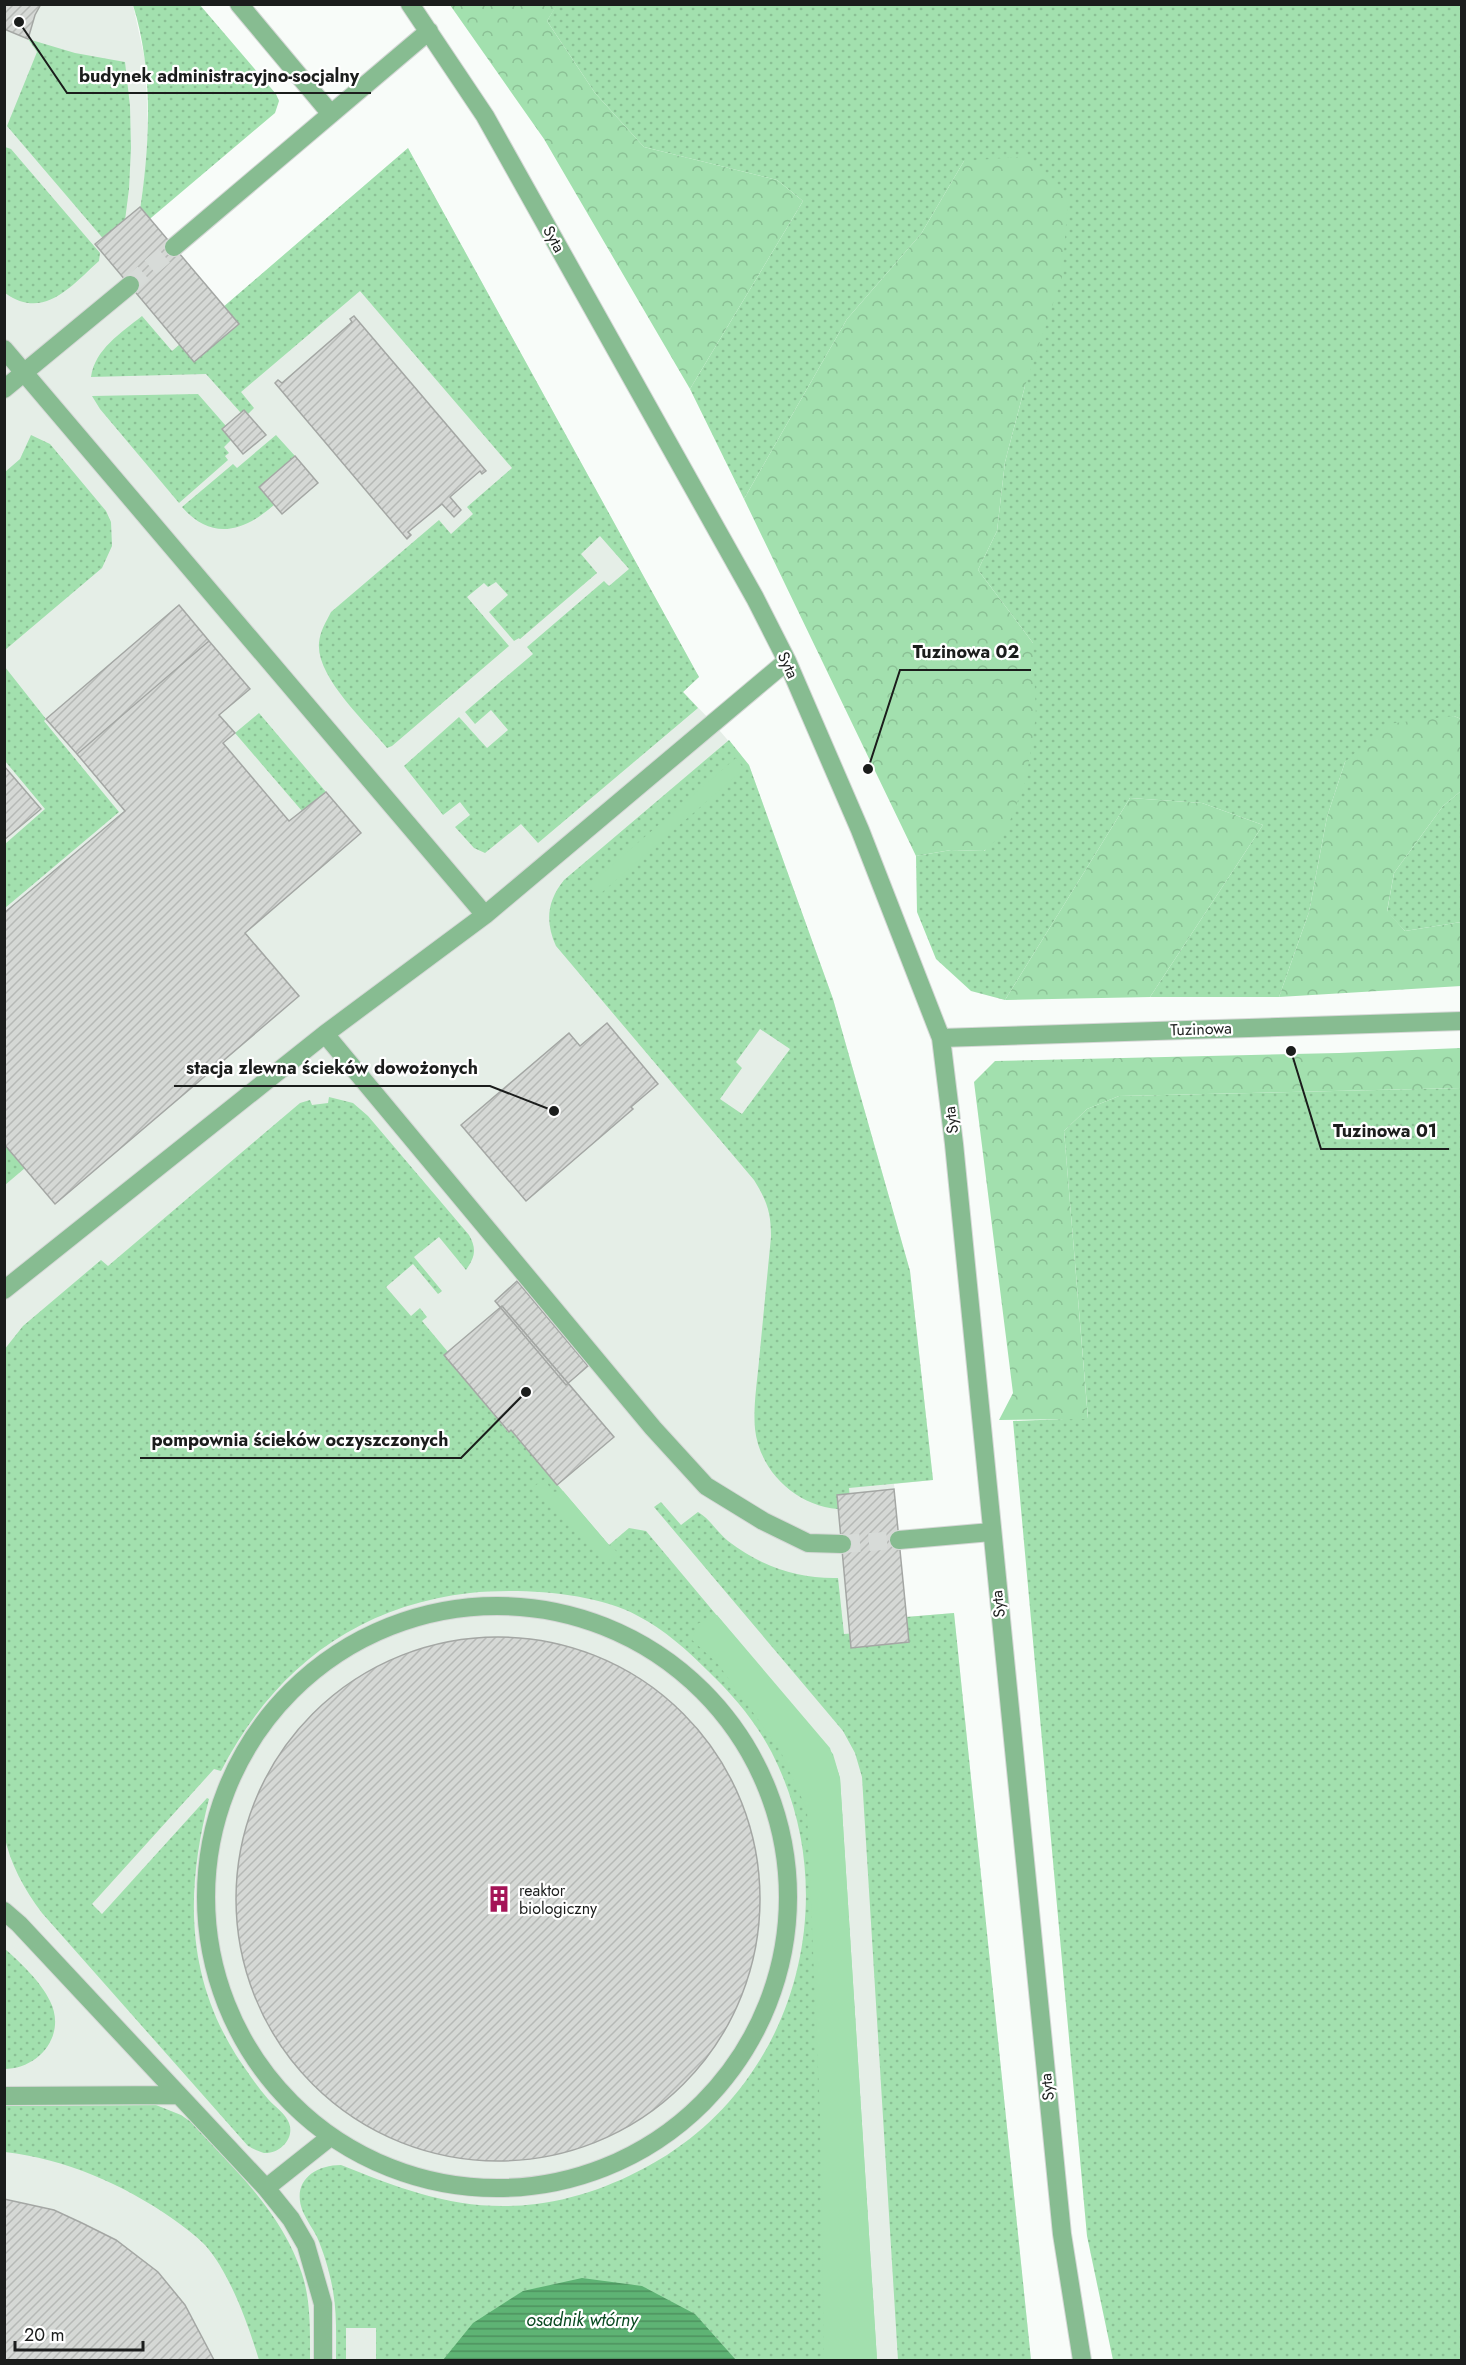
<svg xmlns="http://www.w3.org/2000/svg" width="1466" height="2365" font-family="Jost,sans-serif">
<style>
.built{fill:#e5eee7}
.grass{fill:url(#grass-dots);fill-rule:evenodd}
.forest{fill:url(#forest-crowns)}
.green{fill:#a2e0ae}
.water{fill:url(#water-rules)}
.building{fill:url(#building-hatch);stroke:#a4a7a4;stroke-width:1.5}
.lines{fill:none;stroke-linecap:round;stroke-linejoin:round}
.minor-tunnel{stroke:#d7dbd8;stroke-width:18;stroke-dasharray:18 9;stroke-linecap:butt}
.minor-casing{stroke:#d5d8d6;stroke-width:20}
.minor{stroke:#87bc91;stroke-width:18}
.labels{text-anchor:middle;dominant-baseline:central;stroke-width:4.5;stroke-linejoin:round;paint-order:stroke}
.street-label{font-size:16px;fill:#1b1d1c;stroke:#fff}
.poi-label{font-size:16px;fill:#1b1d1c;stroke:#fff;text-anchor:start}
.water-label{font-size:18px;font-style:italic;fill:#0a4b22;stroke:#fff}
.leader{fill:none;stroke:#1b1d1c;stroke-width:2}
.callout-dot{fill:#1b1d1c;stroke:#fff;stroke-width:2}
.callout-label{font-size:18px;text-anchor:middle;font-weight:bold;fill:#1b1d1c;stroke:#fff;stroke-width:4.5;stroke-linejoin:round;paint-order:stroke}
</style>
<defs>
<pattern id="grass-dots" width="8" height="8" patternUnits="userSpaceOnUse" patternTransform="scale(1.5)"><rect width="8" height="8" fill="#a2e0ae"/><path d="M2 2h.1M6 6h.1" fill="none" stroke="#8bc095" stroke-width="1.8" stroke-linecap="round"/></pattern>
<pattern id="forest-crowns" width="20" height="18" patternUnits="userSpaceOnUse" patternTransform="scale(1.5)"><rect width="20" height="18" fill="#a2e0ae"/><path d="M2 6a3 3 0 1 1 6 0M12 15a3 3 0 1 1 6 0" fill="none" stroke="#8bc095"/></pattern>
<pattern id="water-rules" width="6" height="5" patternUnits="userSpaceOnUse" patternTransform="scale(1.5)"><rect width="6" height="5" fill="#5eb374"/><path d="M0 2.5h6" fill="none" stroke="#4d915e"/></pattern>
<pattern id="building-hatch" width="6" height="6" patternUnits="userSpaceOnUse" patternTransform="scale(1.5)"><rect width="6" height="6" fill="#d5d8d5"/><path d="M-1 1l2-2M0 6l6-6M5 7l2-2" fill="none" stroke="#b6b9b6"/></pattern>
</defs>
<rect width="100%" height="100%" fill="#f8fcf9"/>
<path class="built" d="M5,5H133L145,60L149,147L139,216L218,312L408,148L699,677L683,692L714,724L749,765L833,999L910,1271L933,1480L894,1484L906,1617L954,1613L1031,2360H5Z"/>
<path class="grass" d="M557,4L1461,5V719L1454,716L1345,762L1327,817L1309,912L1279,997H1150L1263,825L1202,803L1130,798L1005,1000L971,991L936,959L917,912L916,856L951,850L985,851L1033,643L978,570L997,531L1005,462L1025,386L964,161L921,234L847,319L744,499L690,389L803,201L777,180L644,147L595,93L547,21Z
M133,5H200L276,94L279,101L275,113L145,223L139,216C150,147 154,72 133,5Z
M28,39L75,53L125,62L130,106L131,148L129,189L124,228L112,249L7,126L37,52Z
M5,147L11,149L100,253L99,261C71,286 44,321 5,293Z
M408,148L699,677L683,692L698,708L538,843L521,824L485,853L474,848L455,827L470,815L460,802L443,815L404,766L459,717L487,748L508,730L491,710L475,724L465,712L533,654L527,647L604,581L609,586L629,569L600,536L581,554L597,573L520,639L519,638L514,641L489,612L508,595L496,582L488,587L484,583L467,597L509,646L392,746L387,748C366,722 316,677 319,643C320,631 326,622 331,612L439,520L451,534L473,514L467,507L512,468L360,291L241,392L254,408L248,414L244,411L241,413L206,374L91,377C95,349 121,333 142,316L172,351Z
M198,394L226,426L222,429L231,440L224,447L229,453L225,456L228,460L179,503L100,409L92,396Z
M31,435L50,444L106,511L111,522L112,546L102,568L5,650V472L20,459Z
M276,435L295,456L259,487L274,505C243,532 212,541 182,507L233,464L237,468Z
M5,667L46,719L44,721L119,812L5,908V844L45,809L5,761Z
M259,713L326,792L302,811L235,733Z
M729,740L749,765L833,999L910,1271L933,1480L849,1488L851,1509C805,1513 760,1476 755,1429C753,1407 757,1383 759,1361C763,1319 767,1278 771,1237C771,1212 767,1201 754,1180L556,946C545,922 547,901 564,880ZM760,1029L790,1049L742,1114L720,1099L742,1068L736,1062Z
M1461,791V922L1405,931L1387,912L1394,873L1443,806Z
M1461,1088V2360H1113L1087,2236L1013,1421L1088,1418L1064,1131L1087,1109L1119,1096Z
M329,1097L353,1103L368,1116L469,1235C477,1249 475,1257 466,1270L439,1237L414,1257L442,1291L438,1294L413,1264L386,1287L411,1316L420,1308L427,1317L422,1321L448,1352L445,1355L508,1432L511,1430L609,1545L629,1528L646,1531L833,1754L840,1778L877,2360H336C336,2338 337,2313 333,2291C330,2273 324,2253 317,2237C313,2229 307,2221 303,2212C291,2183 313,2165 341,2165C406,2191 463,2213 536,2204C583,2198 627,2180 667,2155C800,2070 843,1892 772,1753C756,1722 733,1695 708,1671C687,1650 665,1630 638,1616C594,1592 519,1588 470,1593C355,1606 273,1670 221,1771L214,1769L92,1904L102,1914L207,1798L209,1799C186,1889 185,1973 236,2055C246,2070 256,2085 268,2099C274,2106 286,2114 289,2123C295,2138 280,2154 264,2153C259,2152 252,2148 248,2146L42,1913C24,1889 10,1864 4,1834V1350L23,1326L101,1260L108,1266L300,1103L310,1100L312,1105L328,1103ZM346,2328H376V2359L346,2360Z
M4,1144L25,1168L5,1185H4Z
M661,1502L681,1525L698,1512C710,1519 717,1532 728,1541C760,1566 798,1579 838,1578L844,1634L907,1629L906,1617L954,1613L1031,2360H898L862,1777L855,1753L843,1731L654,1507Z
M4,1948C20,1962 41,1982 50,2001C67,2035 39,2069 4,2069Z
M156,2105L181,2115L191,2122C233,2167 283,2214 302,2274C311,2301 310,2332 310,2360H259C248,2324 230,2273 205,2245C195,2235 184,2227 173,2219C123,2184 65,2159 5,2152V2106Z"/>
<path class="forest" d="M450,5H557L547,21L595,93L644,147L777,180L803,201L690,389L544,139Z
M1030,156L1068,199L1062,277L1025,386L1005,462L997,531L978,570L1033,643L1036,716L1026,780L1006,831L984,851L951,850L916,856L744,499L847,319L921,234L964,161Z
M1454,716L1461,719V791L1443,806L1394,873L1387,911L1405,931L1461,922V986L1279,997L1309,912L1327,817L1345,762L1387,724Z
M1130,798L1202,803L1263,825L1150,997L1005,1000Z
M1461,1048V1088L1119,1096L1087,1109L1064,1131L1088,1419L999,1420L1013,1393L974,1082L995,1061L1339,1053Z"/>
<path class="green" d="M736,758L744,769L600,894L589,885Z
M545,1479L552,1492L563,1491L609,1545L621,1555L607,1561L533,1487Z
M717,1615L830,1748L840,1778L877,2360H824L820,2113L807,1810L780,1750L718,1664L692,1640L697,1624Z"/>
<path class="water" d="M582,2278L642,2286L695,2314L736,2360H443L473,2323L523,2291Z"/>
<path class="building" d="M4,4H41L35,15L28,39L4,29Z
M140,207L239,324L194,362L95,244Z
M354,316L486,471L482,474L480,471L450,497L461,510L454,517L442,504L408,532L411,535L407,539L275,383L278,380L282,383L352,322L350,319Z
M244,410L266,435L243,454L222,429Z
M295,456L318,483L282,514L259,487Z
M179,605L209,641L77,754L46,719Z
M209,641L250,689L219,715L235,733L223,743L289,821L326,792L361,833L245,933L299,996L55,1204L4,1144V913L125,811L77,754Z
M4,766L41,809L4,840Z
M607,1023L658,1084L631,1107L633,1109L526,1201L461,1125L569,1033L580,1046Z
M517,1281L588,1366L566,1385L495,1301Z
M502,1306L614,1437L557,1485L511,1430L509,1432L444,1355Z
M894,1489L909,1642L851,1648L837,1495Z
M236 1899a262 262 0 1 1 524 0a262 262 0 1 1-524 0Z
M4,2199L54,2210L82,2223L116,2240L158,2272L185,2305L214,2360H4Z"/>
<g class="lines">
<path class="minor-tunnel" d="M130,285L174,247
M842,1544L899,1540"/>
<defs>
<path id="minor" d="M239,4L331,114
M410,4L485,116L755,598L787,661L860,830L941,1038L954,1144L1062,2234L1082,2360
M174,247L429,31
M4,349L485,915
M4,389L130,285
M325,1034L653,1428L706,1486L763,1521L808,1543L842,1544
M941,1038L1462,1021
M4,1290L325,1034L485,915L787,661
M899,1540L991,1532
M206 1897a291 291 0 1 1 582 0a291 291 0 1 1-582 0Z
M4,1911L19,1924L266,2188L291,2219L306,2245L323,2304V2360
M4,2096L178,2095
M266,2188L329,2138"/>
</defs>
<use href="#minor" class="minor-casing"/>
<use href="#minor" class="minor"/>
</g>
<defs>
<symbol id="building-bare" viewBox="-9 -9 18 18"><path d="M-4-6H4V6H1V3H-1V6H-4ZM-2.5-4.3h1.7v1.8h-1.7ZM.8-4.3h1.7v1.8H.8ZM-2.5-1h1.7V.8h-1.7ZM.8-1h1.7V.8H.8Z" fill="#a41457" stroke="#fff" stroke-width="2.5" paint-order="stroke"/></symbol>
</defs>
<g fill-rule="evenodd">
<use href="#building-bare" x="480" y="1880" width="38" height="38"/>
</g>
<g class="labels">
<g class="street-label">
<text transform="translate(554 239) rotate(61)">Syta</text>
<text transform="translate(788 665) rotate(65)">Syta</text>
<text transform="translate(1201 1029) rotate(-2)">Tuzinowa</text>
<text transform="translate(951 1120) rotate(-97)">Syta</text>
<text transform="translate(998 1604) rotate(-96)">Syta</text>
<text transform="translate(1047 2087) rotate(-96)">Syta</text>
</g>
<g class="poi-label">
<text x="519" y="1890">reaktor<tspan x="519" dy="18">biologiczny</tspan></text>
</g>
<g class="water-label">
<text x="582" y="2320">osadnik wtórny</text>
</g>
</g>
<path class="leader" d="M19 22L67 93H371M868 769L900 670H1031M554 1111L490 1086H174M1291 1051L1321 1149H1449M526 1392L461 1458H140"/>
<g class="callout-dot">
<circle cx="19" cy="22" r="6"/>
<circle cx="868" cy="769" r="6"/>
<circle cx="554" cy="1111" r="6"/>
<circle cx="1291" cy="1051" r="6"/>
<circle cx="526" cy="1392" r="6"/>
</g>
<g class="callout-label">
<text x="219" y="82">budynek administracyjno-socjalny</text>
<text x="966" y="658">Tuzinowa 02</text>
<text x="332" y="1074">stacja zlewna ścieków dowożonych</text>
<text x="1385" y="1137">Tuzinowa 01</text>
<text x="300" y="1446">pompownia ścieków oczyszczonych</text>
</g>
<rect width="1466" height="2365" fill="none" stroke="#1b1d1c" stroke-width="12"/>
<path d="M15 2341v9h128v-9" fill="none" stroke="#1b1d1c" stroke-width="3"/>
<text x="24" y="2341" font-size="18" fill="#1b1d1c" stroke="#ffffff" stroke-width="4.5" paint-order="stroke">20 m</text>
</svg>
